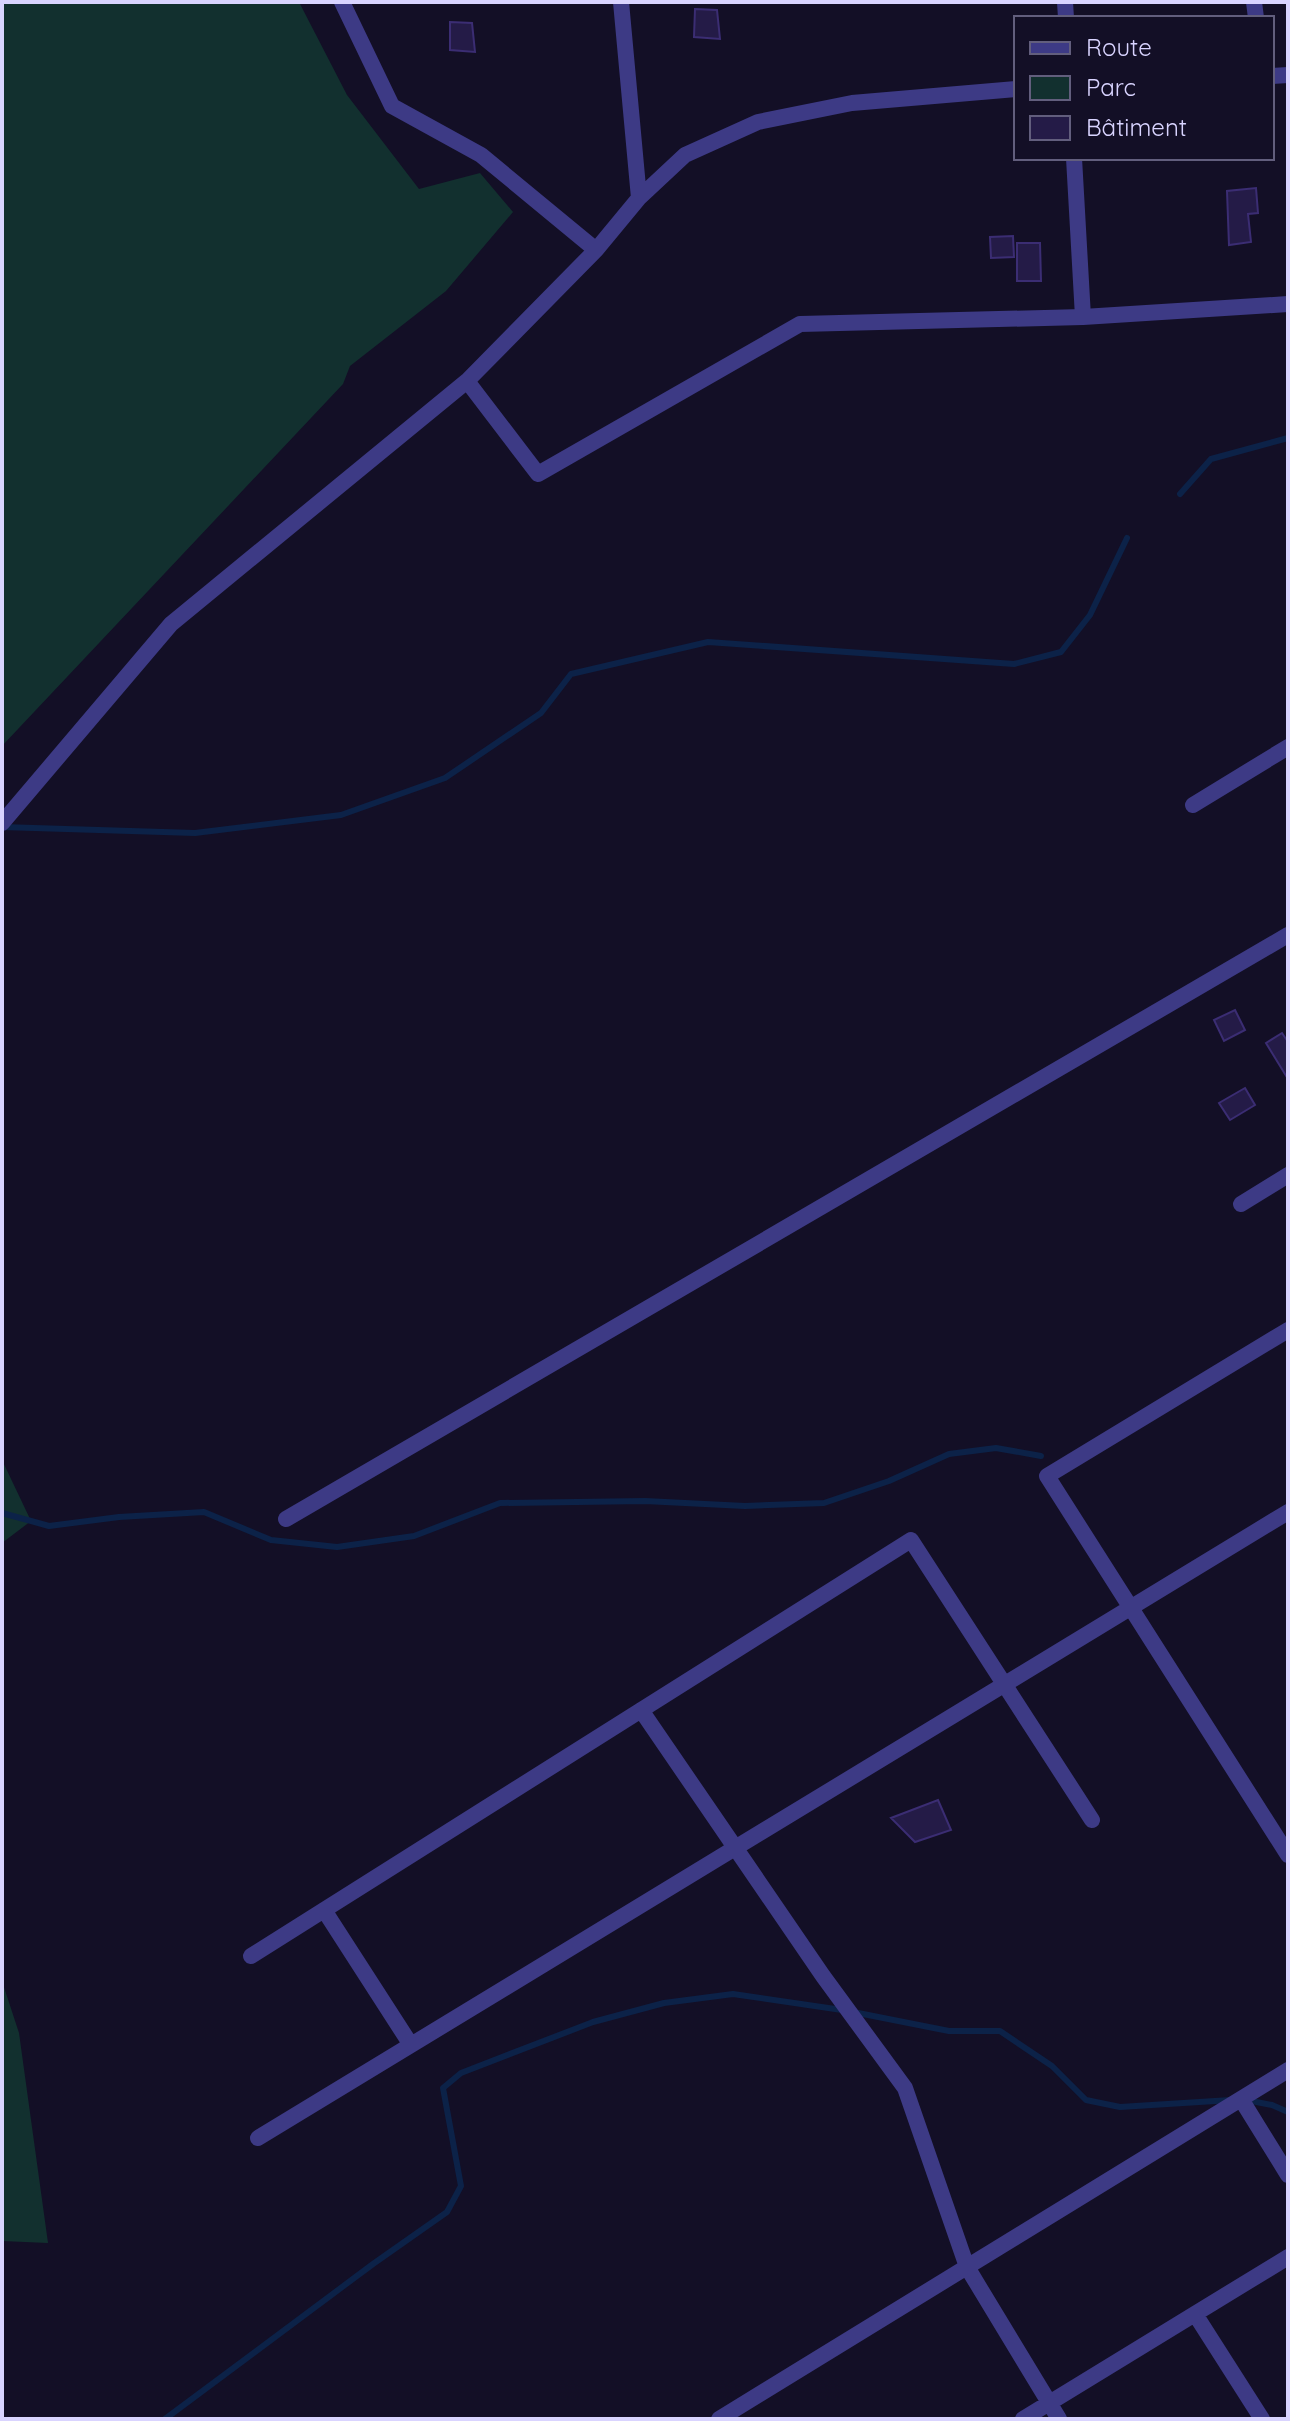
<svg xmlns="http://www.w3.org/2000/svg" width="1290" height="2421" font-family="Quicksand,sans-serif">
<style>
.green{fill:#12302f}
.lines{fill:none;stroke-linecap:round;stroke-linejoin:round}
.stream{stroke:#0c2248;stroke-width:6}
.building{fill:#241b47;stroke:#3b2d73;stroke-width:2}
.street{stroke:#3d3a85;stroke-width:16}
</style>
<rect width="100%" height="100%" fill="#130f26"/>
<path class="green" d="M2,2H299L347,95L419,189L480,173L513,212L446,291L350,366L343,384L2,746Z
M2,1460L31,1521L2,1543Z
M2,1981L19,2033L48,2243L2,2241Z"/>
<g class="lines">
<path class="stream" d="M1180,494L1211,459L1288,438
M2,827L195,833L341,815L445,778L541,713L571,674L708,642L1014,664L1061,652L1090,615L1127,538
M2,1513L49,1526L119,1517L204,1512L271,1540L337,1547L414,1536L500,1503L645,1501L745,1506L824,1503L889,1481L949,1454L996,1448L1041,1456
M853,2012L949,2031H1000L1052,2066L1086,2100L1120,2107L1231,2100
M1246,2100L1272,2105L1288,2112
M165,2419L373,2264L447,2212L461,2186L443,2088L461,2073L593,2022L664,2003L733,1994L842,2010"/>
</g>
<path class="building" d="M695,9L717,10L720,39L694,37Z
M450,22L472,23L475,52L450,50Z
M1256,188L1258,213L1248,214L1251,242L1229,245L1227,191Z
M1013,236L1014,257L991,258L990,237Z
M1017,243H1040L1041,281H1017Z
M1235,1010L1245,1030L1224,1041L1214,1020Z
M1282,1033L1288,1042V1079L1266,1043Z
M1245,1088L1255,1105L1230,1120L1219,1103Z
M938,1800L951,1830L915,1842L891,1818Z"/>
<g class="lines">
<path class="street" d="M342,2L392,106L481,155L596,250
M621,2L639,198
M1065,2L1066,18
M1254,2L1256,18
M1272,76L1288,75
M1074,158L1083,317
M467,381L538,474L800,324L1083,317L1288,304
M1193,805L1288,747
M2,823L171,624L467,381L596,250L639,198L685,155L758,122L852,103L1016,89
M1241,1204L1288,1175
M1288,1330L1047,1476L1288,1855
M286,1519L1288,935
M641,1710L823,1976L905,2088L967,2267L1059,2419
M324,1910L411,2045
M251,1956L911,1540L1092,1820
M1241,2099L1288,2175
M258,2138L1288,1512
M1195,2314L1262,2419
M719,2419L1288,2070
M1023,2419L1288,2257"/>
</g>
<rect width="1290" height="2421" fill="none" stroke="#d9d4ff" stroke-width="8"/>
<rect x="1014" y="16" width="260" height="144" fill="#130f26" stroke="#625e7d" stroke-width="2"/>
<rect x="1030" y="42" width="40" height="12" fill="#3d3a85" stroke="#625e7d" stroke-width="2"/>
<text x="1086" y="56" font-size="24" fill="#d9d4ff">Route</text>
<rect x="1030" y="76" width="40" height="24" fill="#12302f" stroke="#625e7d" stroke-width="2"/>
<text x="1086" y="96" font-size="24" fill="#d9d4ff">Parc</text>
<rect x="1030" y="116" width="40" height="24" fill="#241b47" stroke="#625e7d" stroke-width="2"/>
<text x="1086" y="136" font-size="24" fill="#d9d4ff">Bâtiment</text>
</svg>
